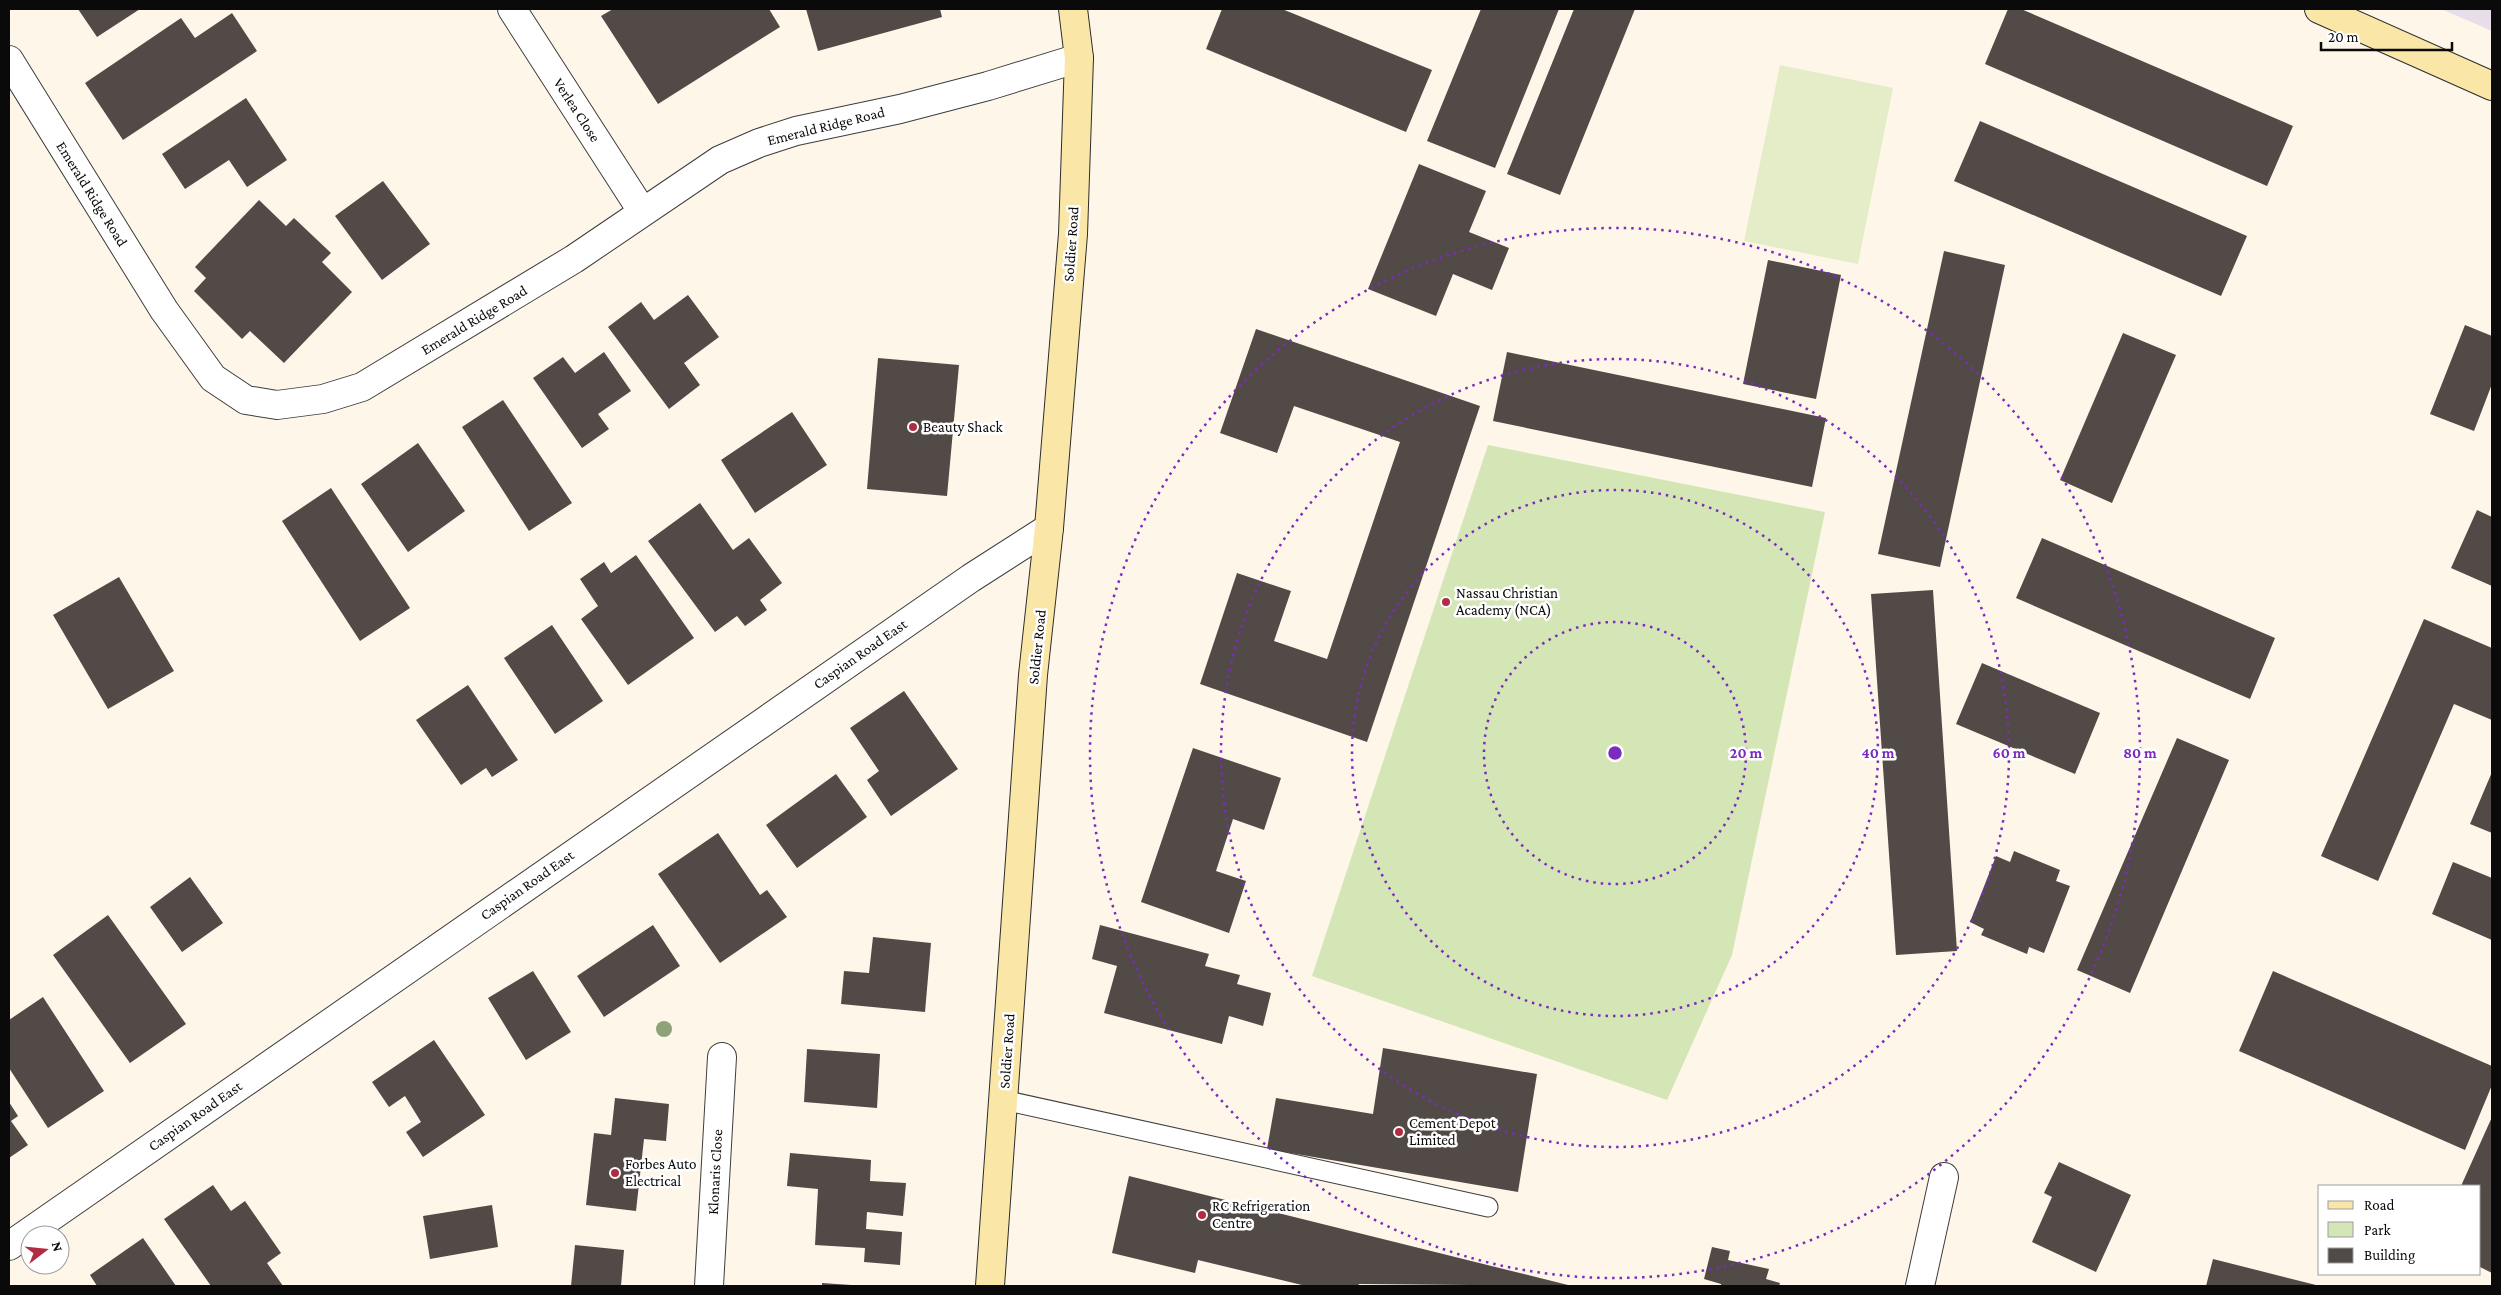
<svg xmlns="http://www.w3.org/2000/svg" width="2501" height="1295" font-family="'Crimson Pro',serif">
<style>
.industrial{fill:#e7dee9}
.green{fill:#d4e5b6}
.pitch{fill:#e4edc7}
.building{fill:#524a47}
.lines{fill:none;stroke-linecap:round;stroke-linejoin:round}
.lane-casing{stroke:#3d3d3d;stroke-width:21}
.street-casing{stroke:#3d3d3d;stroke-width:30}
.secondary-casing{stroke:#2c2c2c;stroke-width:30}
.lane{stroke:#fff;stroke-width:19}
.street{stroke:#fff;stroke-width:28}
.secondary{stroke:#fae7a8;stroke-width:28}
.tree{fill:#8fa27a}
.ring{fill:none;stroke:#7b2cbf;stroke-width:2.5;stroke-dasharray:2.5 5}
.poi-dot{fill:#b12c43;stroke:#fff;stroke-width:2}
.labels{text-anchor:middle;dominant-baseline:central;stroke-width:5;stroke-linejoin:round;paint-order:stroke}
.street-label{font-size:15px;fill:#0a0a0a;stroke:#fff}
.poi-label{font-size:15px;fill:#0a0a0a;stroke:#fff;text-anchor:start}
.centre{fill:#7b2cbf;stroke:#fff;stroke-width:2.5}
.ring-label{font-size:15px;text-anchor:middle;font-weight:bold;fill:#7b2cbf;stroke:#fff;stroke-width:5;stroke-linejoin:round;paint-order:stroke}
</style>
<rect width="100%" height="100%" fill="#fef7e9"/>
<path class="industrial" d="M2441,9H2492V31Z"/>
<path class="green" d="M1488,445L1825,512L1732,955L1667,1100L1312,976Z"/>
<path class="pitch" d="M1780,65L1893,88L1858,264L1744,241Z"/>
<path class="building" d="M78,9H140L97,37Z
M613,9H769L780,27L658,104L601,16Z
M806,9H940L942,17L818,51Z
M1222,9H1282L1432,70L1406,132L1206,49Z
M1481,9H1559L1495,168L1427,141Z
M1574,9H1635L1560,195L1507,174Z
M2008,9H2021L2293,126L2267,186L1985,64Z
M232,13L257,51L123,140L85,83L181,18L195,38Z
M246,98L287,160L247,187L229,160L185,189L162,154Z
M1980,121L2247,236L2221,296L1954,181Z
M1419,164L1486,191L1469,232L1509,248L1492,290L1453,274L1436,316L1368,289Z
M383,181L430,244L382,280L335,216Z
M259,200L286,226L294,218L331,253L322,262L352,292L284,363L250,331L242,339L194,291L206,278L195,267Z
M1944,251L2005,265L1940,567L1878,554Z
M1768,260L1841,275L1816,399L1743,384Z
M688,295L719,337L684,363L700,385L669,409L608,327L641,302L654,320Z
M2465,325L2492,336V384L2474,431L2430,414Z
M1256,329L1480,406L1367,742L1200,684L1237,573L1291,591L1274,641L1327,659L1400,442L1294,406L1277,453L1220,433Z
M2123,333L2176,355L2112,503L2060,480Z
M604,352L631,391L598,414L609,429L582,448L533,378L563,357L575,373Z
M1507,352L1826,418L1812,487L1493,421Z
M878,358L959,365L947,496L867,489Z
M503,400L572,503L529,531L462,427Z
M792,412L827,465L755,513L721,460Z
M418,443L465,511L408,552L361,484Z
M331,488L410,608L360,641L282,521Z
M700,503L733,550L749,538L782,583L760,600L767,610L745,626L737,616L715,632L648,541Z
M2477,510L2492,517V586L2451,568Z
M2042,538L2275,638L2250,699L2016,598Z
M636,555L694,638L628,685L581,619L598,606L580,579L604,562L611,573Z
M119,577L174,671L108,709L53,615Z
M1933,590L1957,951L1896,955L1871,594Z
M2424,619L2492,648V720L2454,704L2378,881L2321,856Z
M552,625L603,701L555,734L504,658Z
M1982,663L2100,713L2075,774L1956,724Z
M468,685L518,760L492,777L486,768L461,785L416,720Z
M904,691L958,769L891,816L867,780L879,771L850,728Z
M2177,738L2229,760L2130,993L2077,970Z
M1193,748L1281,778L1264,830L1233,819L1216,871L1246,881L1229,933L1141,902Z
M2492,772V833L2470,824Z
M836,774L867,817L797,868L766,825Z
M718,833L760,895L767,890L787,917L720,963L658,874Z
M2014,851L2060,870L2056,881L2070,886L2044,953L2029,947L2027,954L1981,935L1984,929L1970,922L1996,856L2010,862Z
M2453,862L2492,878V940L2432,914Z
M190,877L223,923L182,952L150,907Z
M108,915L186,1024L130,1063L53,955Z
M653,925L680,966L604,1017L577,976Z
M1100,925L1209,954L1205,966L1240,975L1237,984L1271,993L1263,1026L1229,1016L1222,1044L1104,1013L1117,966L1092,959Z
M873,937L931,943L925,1012L841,1004L844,971L869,973Z
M533,971L571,1032L526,1060L488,998Z
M2273,971L2492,1066V1085L2465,1150L2239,1051Z
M43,997L104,1091L48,1128L9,1068V1020Z
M434,1040L485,1115L423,1157L406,1132L421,1122L405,1096L389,1107L372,1082Z
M1383,1048L1537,1074L1518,1192L1267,1149L1276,1098L1373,1114Z
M807,1049L880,1054L877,1108L804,1102Z
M615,1098L669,1104L666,1141L644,1139L636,1211L586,1205L594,1133L611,1135Z
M9,1102L18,1116L11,1121L28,1145L9,1158Z
M2492,1117V1273L2480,1267V1186H2461Z
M790,1153L871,1160L870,1181L906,1183L903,1216L867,1212L866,1229L902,1232L900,1265L864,1262L865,1248L815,1245L818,1189L787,1186Z
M2059,1162L2131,1195L2096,1272L2032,1242L2052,1197L2044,1193Z
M1129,1176L1572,1286H1571L1359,1284L1358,1286H1306L1198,1260L1195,1273L1112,1253Z
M213,1185L231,1211L245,1201L281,1253L267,1263L283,1286H211L164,1219Z
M492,1205L498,1247L430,1259L423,1216Z
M143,1238L176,1286H97L90,1275Z
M575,1245L624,1250L621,1286H571Z
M1712,1247L1730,1251L1728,1260L1769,1269L1766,1279L1780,1283L1779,1286H1721V1284L1704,1279Z
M2213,1259L2320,1286H2206Z
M822,1283L851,1285V1286H822Z"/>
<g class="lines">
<defs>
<path id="lane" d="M1003,1100L1488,1207"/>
<path id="street" d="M512,9L642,211
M9,60L164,310L213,378L246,400L277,405L323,399L362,387L574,259L720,160L759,143L796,131L900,109L988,86L1079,58
M9,1246L971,578L1049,528
M709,1286L722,1057
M1920,1286L1944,1177"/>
<path id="secondary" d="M2319,9L2492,86
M990,1286L1033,675L1049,528L1073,234L1079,58L1073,9"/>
</defs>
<use href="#lane" class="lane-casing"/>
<use href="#street" class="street-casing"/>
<use href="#secondary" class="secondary-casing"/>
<use href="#lane" class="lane"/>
<use href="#street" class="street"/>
<use href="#secondary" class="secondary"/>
</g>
<circle class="tree" cx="664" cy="1029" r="8"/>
<g class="ring">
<circle cx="1615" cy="753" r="131"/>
<circle cx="1615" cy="753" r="263"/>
<circle cx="1615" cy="753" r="394"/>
<circle cx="1615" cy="753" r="525"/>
</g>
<g class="poi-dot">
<circle cx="913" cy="427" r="5"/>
<circle cx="1446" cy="602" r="5"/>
<circle cx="1399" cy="1132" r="5"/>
<circle cx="615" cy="1173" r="5"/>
<circle cx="1202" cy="1215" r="5"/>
</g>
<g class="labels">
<g class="street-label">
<text transform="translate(577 110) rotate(57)">Verlea Close</text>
<text transform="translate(826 126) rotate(-14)">Emerald Ridge Road</text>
<text transform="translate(92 194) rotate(58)">Emerald Ridge Road</text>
<text transform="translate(1071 244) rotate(-86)">Soldier Road</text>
<text transform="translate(474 320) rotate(-31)">Emerald Ridge Road</text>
<text transform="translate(1037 647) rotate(-84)">Soldier Road</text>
<text transform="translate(860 654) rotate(-35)">Caspian Road East</text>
<text transform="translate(527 885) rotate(-35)">Caspian Road East</text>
<text transform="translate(1007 1051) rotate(-86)">Soldier Road</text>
<text transform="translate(195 1116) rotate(-35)">Caspian Road East</text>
<text transform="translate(715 1172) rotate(-87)">Klonaris Close</text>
</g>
<g class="poi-label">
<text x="923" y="427">Beauty Shack</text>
<text x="1456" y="593">Nassau Christian<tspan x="1456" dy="17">Academy (NCA)</tspan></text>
<text x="1409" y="1123">Cement Depot<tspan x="1409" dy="17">Limited</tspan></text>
<text x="625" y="1164">Forbes Auto<tspan x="625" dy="17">Electrical</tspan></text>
<text x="1212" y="1206">RC Refrigeration<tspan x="1212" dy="17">Centre</tspan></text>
</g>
</g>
<circle cx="1615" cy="753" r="8" class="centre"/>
<g class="ring-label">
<text x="1746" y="758">20 m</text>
<text x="1878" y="758">40 m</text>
<text x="2009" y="758">60 m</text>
<text x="2140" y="758">80 m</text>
</g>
<rect width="2501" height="1295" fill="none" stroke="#0a0a0a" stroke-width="20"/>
<rect x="2318" y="1185" width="162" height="90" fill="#ffffff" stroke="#9d9d9d"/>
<rect x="2328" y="1201" width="25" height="8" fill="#fae7a8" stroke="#9d9d9d"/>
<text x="2364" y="1210" font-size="15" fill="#0a0a0a">Road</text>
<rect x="2328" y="1222" width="25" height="15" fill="#d4e5b6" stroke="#9d9d9d"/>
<text x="2364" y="1235" font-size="15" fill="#0a0a0a">Park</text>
<rect x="2328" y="1248" width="25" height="15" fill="#524a47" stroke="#9d9d9d"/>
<text x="2364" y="1260" font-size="15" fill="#0a0a0a">Building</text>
<g transform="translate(45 1250) rotate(74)"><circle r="24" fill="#ffffff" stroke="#9d9d9d"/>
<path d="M0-4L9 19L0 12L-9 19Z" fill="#b12c43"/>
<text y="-8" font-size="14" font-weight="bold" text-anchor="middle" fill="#0a0a0a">N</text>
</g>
<path d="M2321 42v8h131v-8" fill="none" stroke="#0a0a0a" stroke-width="2.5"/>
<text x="2328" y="42" font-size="15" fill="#0a0a0a" stroke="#ffffff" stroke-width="4" paint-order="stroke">20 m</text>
</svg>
